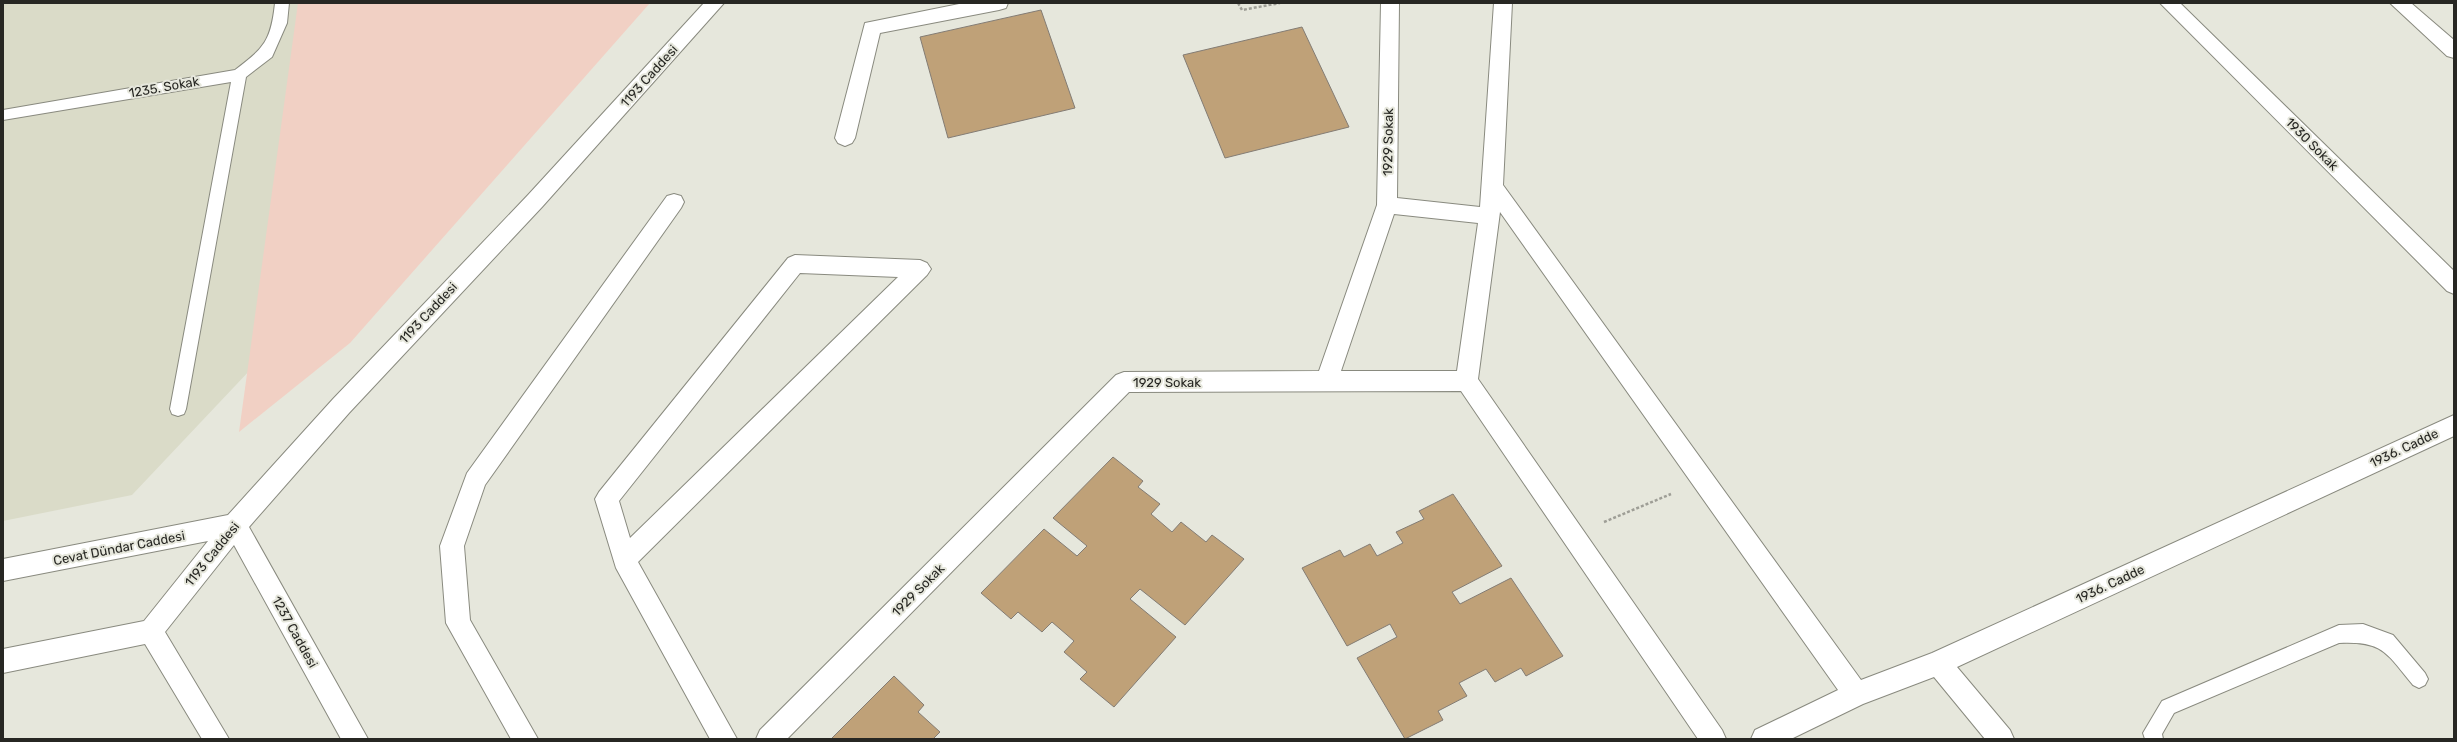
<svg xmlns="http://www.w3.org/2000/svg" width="2457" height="742" font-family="Rubik,sans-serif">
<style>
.built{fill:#dadbc8}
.green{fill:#f1d0c4}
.building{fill:#bfa178;stroke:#837c74}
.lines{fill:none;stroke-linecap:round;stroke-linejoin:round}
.service-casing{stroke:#898a7f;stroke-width:2}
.minor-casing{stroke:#898a7f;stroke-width:2}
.tertiary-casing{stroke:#898a7f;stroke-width:2}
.path{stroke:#9e9e96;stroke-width:2.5;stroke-dasharray:3 2;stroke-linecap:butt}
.service{fill:#fff;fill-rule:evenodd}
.minor{fill:#fff;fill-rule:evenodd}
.tertiary{fill:#fff;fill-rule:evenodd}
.labels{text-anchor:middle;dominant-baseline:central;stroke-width:4;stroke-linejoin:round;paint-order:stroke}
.street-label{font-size:13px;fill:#272723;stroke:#e6e7dc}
</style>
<rect width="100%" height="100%" fill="#e6e7dc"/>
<path class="built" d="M3,3H597L132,495L3,521Z"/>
<path class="green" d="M298,3H650L350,343L239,432Z"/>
<path class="building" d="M1041,10L1075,108L948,138L920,37Z
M1302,27L1349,127L1225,158L1183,55Z
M1113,457L1143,481L1138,487L1160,504L1151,514L1172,532L1181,522L1206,542L1212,535L1244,559L1185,625L1140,589L1130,599L1176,637L1114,707L1080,679L1087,672L1064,652L1074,641L1052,622L1042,632L1018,612L1011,619L981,593L1044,529L1077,556L1087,546L1053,518Z
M1453,494L1502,566L1452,592L1460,604L1511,578L1563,656L1526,676L1521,668L1495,682L1486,669L1459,683L1467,696L1438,711L1443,720L1405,739L1357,658L1397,637L1390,624L1347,646L1302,568L1340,550L1344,557L1370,544L1377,556L1403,543L1396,532L1424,519L1419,511Z
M894,676L924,705L918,712L940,732L933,739H831Z"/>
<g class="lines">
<defs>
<path id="service" d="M275,3H289L287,23L272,57L246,77L186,409L184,414L178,416L172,414L170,409L231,82L3,120V110L235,70C264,48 271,41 275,3Z
M2363,624L2393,635L2425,673L2428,679L2425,685L2419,688L2413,685C2386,653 2384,641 2339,643L2174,713L2162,734L2163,739H2145L2143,733L2162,701L2339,625Z"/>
<path id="minor" d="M964,3H1008L1006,8L999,10L880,33L855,138L852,143L845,146L838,143L835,138L865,23Z
M1381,3H1399L1397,198L1480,207L1494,3H1512L1503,185L1861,680L1932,653L2454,415V436L1957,667L2010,730L2014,739H1985L1934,677L1863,704L1791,739H1751L1755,730L1838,690L1500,212L1478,379L1722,730L1726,739H1698L1461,391L1129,392L787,739H756L760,730L1116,375L1124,372L1319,371L1377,205ZM1394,214L1478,223L1457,371H1341Z
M2160,3H2180L2454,271V294L2447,291Z
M2390,3H2411L2454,40V58L2447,56Z
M674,194L681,196L684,202L681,208L485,485L464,546L470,620L538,739H511L446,623L440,546L467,473L667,196Z
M795,255L920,260L927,263L931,269L927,275L638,562L737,739H710L616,568L595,499L599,492L788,258ZM800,273L898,277L630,538L619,501Z"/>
<path id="tertiary" d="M704,3H724L542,207L349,413L249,527L368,739H341L234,545L165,632L229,739H202L145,644L3,673V649L144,621L208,541L3,581V559L228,515L333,399L528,195Z"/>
</defs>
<use href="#service" class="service-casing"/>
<use href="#minor" class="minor-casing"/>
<use href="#tertiary" class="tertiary-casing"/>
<path class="path" d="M1238,3L1242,10L1280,3
M1604,522L1671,494"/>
<use href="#service" class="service"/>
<use href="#minor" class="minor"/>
<use href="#tertiary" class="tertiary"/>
</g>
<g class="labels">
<g class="street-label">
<text transform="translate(649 76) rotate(-48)">1193 Caddesi</text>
<text transform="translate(164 87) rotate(-10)">1235. Sokak</text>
<text transform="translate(1388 142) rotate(-89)">1929 Sokak</text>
<text transform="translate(2312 144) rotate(45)">1930 Sokak</text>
<text transform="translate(428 313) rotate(-47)">1193 Caddesi</text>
<text x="1167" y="382">1929 Sokak</text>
<text transform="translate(2404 448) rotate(-25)">1936. Cadde</text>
<text transform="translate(119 548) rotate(-11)">Cevat Dündar Caddesi</text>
<text transform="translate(212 554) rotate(-51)">1193 Caddesi</text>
<text transform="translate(2110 584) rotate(-25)">1936. Cadde</text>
<text transform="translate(918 590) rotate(-45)">1929 Sokak</text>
<text transform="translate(295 632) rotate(61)">1237 Caddesi</text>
</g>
</g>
<rect width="2457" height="742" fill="none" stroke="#272723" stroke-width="8"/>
</svg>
